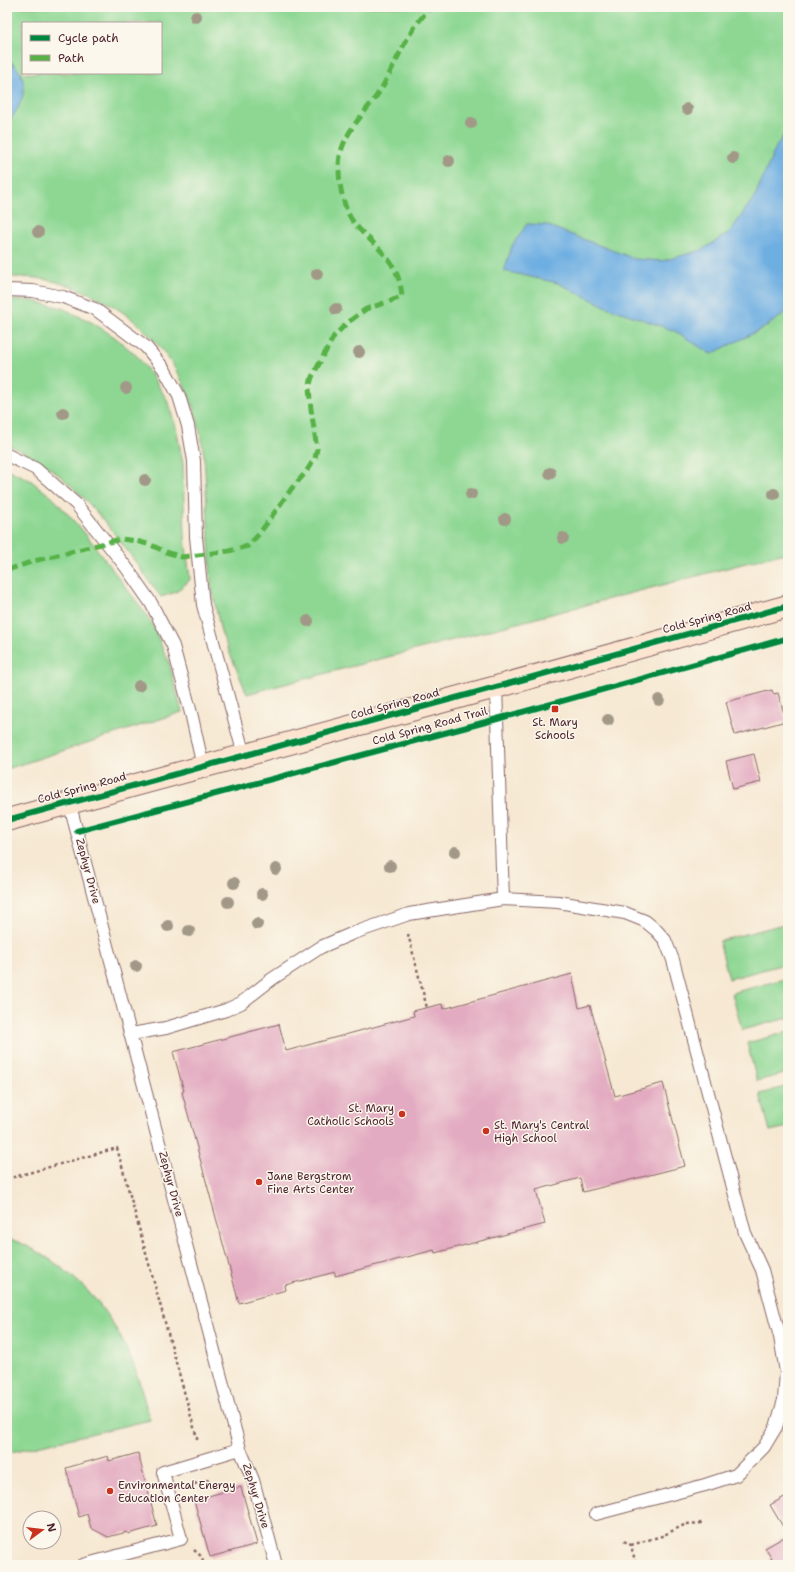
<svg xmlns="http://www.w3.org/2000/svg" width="795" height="1572" font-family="'Shantell Sans',sans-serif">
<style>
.green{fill:#8dd793;stroke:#6c7b5f;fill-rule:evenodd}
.water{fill:#6eafe2;stroke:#5c6786}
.building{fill:#e3abc1}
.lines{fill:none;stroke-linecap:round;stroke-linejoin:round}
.lane-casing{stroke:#866565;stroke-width:14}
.secondary-casing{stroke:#866565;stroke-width:24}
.path{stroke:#866565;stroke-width:2.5;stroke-dasharray:3 3;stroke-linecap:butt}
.lane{stroke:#fff;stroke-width:12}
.secondary{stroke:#fce5d0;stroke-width:22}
.quiet{stroke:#57b146;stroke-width:5;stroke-dasharray:10 5;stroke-linecap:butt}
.cycleway-casing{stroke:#fbf7ec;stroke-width:8}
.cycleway{stroke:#00873e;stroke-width:6}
.tree{fill:#a29887}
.poi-dot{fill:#c8321e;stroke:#fbf7ec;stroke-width:1.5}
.labels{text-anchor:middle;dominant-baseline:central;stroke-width:3;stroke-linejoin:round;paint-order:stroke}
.street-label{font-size:11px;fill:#4a1f2b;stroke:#fbf7ec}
.poi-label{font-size:11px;fill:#4a1f2b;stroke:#fbf7ec;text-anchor:start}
</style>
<rect width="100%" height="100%" fill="#fbf7ec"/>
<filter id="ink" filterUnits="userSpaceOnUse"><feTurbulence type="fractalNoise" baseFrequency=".025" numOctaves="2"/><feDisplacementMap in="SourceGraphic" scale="8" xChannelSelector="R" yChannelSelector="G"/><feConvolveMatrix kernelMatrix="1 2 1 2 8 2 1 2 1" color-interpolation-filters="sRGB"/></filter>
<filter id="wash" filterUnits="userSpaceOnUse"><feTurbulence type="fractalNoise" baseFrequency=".012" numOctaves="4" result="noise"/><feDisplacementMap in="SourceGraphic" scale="16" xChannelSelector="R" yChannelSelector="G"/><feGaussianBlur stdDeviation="0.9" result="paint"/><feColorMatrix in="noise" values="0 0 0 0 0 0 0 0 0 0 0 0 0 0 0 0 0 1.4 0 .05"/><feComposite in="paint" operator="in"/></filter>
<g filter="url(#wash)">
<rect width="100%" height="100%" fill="#f6e8d2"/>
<path class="green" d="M7,7H788V552L247,694L221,632L211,585C210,554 208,523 206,492C205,468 204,443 197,420C176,345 120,294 43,279C32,277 19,277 7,277ZM23,23H161V73H23Z
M7,300H28L62,308L93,323L116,338L137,356L152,376L167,400L176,427L183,464L185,538L190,580L176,592L161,597C120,542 75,469 7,445Z
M7,469L30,480L53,498L84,532L146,614L155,629L164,653L168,659L182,712L7,769Z
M788,923V963L729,979L719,941Z
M788,978V1018L742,1030L732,993Z
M788,1032V1073L757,1081L747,1043Z
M788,1086V1127L770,1131L760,1094Z
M7,1238C38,1247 74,1275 94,1298C107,1313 119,1333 127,1350C138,1372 143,1397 150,1420L7,1453Z"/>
<path class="water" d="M7,57C11,62 18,68 21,74C29,93 18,110 7,124Z
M788,129V311L764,328L711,354L675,331L607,307L558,283L504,271L512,246L527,224L546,225L635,259L662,261L702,250L730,232L755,196L777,145Z"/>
<g id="blocks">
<path class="building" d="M772,690L773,694L778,693L786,721L735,735L726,702Z
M754,754L761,782L733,789L726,761Z
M572,974L579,1008L590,1005L615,1096L663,1083L685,1166L583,1192L580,1178L536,1190L545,1224L435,1253L434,1250L335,1276V1272L285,1285L286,1290L239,1303L182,1092L184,1091L173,1052L279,1024L286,1051L414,1016L413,1011L442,1004L443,1009Z
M138,1453L157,1526L128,1534L127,1532L108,1537L91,1528L87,1514L79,1517L66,1468L108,1456L109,1461Z
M241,1487L257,1544L210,1557L194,1500Z
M788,1495V1565H761L772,1559L765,1548L788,1535L770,1505Z"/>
</g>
</g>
<g filter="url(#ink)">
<use href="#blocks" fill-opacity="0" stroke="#866565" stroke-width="1"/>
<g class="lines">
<defs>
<path id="lane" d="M7,290L33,291L63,297L95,309L146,347L164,369L179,396L188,426L194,461L196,537L203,605L244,755
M7,455L36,469L76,504L126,567L151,603L173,646L192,717L203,767
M496,687L503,899
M69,802L240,1449L253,1480L276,1565
M131,1034L166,1028L226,1010L241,1003L272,979L321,947L351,934L409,914L503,899L558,902L625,913L645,921L656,930L665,940L673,960L745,1233L762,1270L780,1337L786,1372L784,1400L776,1427L764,1447L736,1475L705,1485L596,1514
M83,1565L181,1539L163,1472L240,1449"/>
<path id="secondary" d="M7,820L496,687L788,606"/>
</defs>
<use href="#lane" class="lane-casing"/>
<use href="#secondary" class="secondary-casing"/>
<path class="path" d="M408,934L427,1008
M7,1179L117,1148L198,1442
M194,1484L208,1480V1478
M624,1541L631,1545L636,1565
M631,1545L662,1536L686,1524L703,1523
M194,1550L202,1557L204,1565"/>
<use href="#lane" class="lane"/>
<use href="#secondary" class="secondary"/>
<path class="quiet" d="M7,570L34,561L121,539L136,541L151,545L166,552L182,557L229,551L248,546L259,534L292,488L306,472L315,458L317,449L311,409L309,388L312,377L334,336L347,323L366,309L402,297C400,268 386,255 366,236C360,230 353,223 349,215C341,199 337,173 340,156C345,129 368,111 381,89C397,62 408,28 432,7"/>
<defs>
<path id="cycleway" d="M7,820L496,687L788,606
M77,831L497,719L788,638"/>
</defs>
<use href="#cycleway" class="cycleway-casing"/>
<use href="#cycleway" class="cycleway"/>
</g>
<g class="tree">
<circle cx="196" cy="17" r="6"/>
<circle cx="687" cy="109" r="6"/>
<circle cx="471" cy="123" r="6"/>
<circle cx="733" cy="158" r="6"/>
<circle cx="449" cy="161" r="6"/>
<circle cx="38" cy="232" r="6"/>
<circle cx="317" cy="274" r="6"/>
<circle cx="336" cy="309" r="6"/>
<circle cx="359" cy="352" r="6"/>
<circle cx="126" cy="388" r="6"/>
<circle cx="63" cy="413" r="6"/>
<circle cx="550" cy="473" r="6"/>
<circle cx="145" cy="480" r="6"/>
<circle cx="471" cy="494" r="6"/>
<circle cx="774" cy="494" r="6"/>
<circle cx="505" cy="519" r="6"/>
<circle cx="563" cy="538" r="6"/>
<circle cx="308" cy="621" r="6"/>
<circle cx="139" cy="686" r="6"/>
<circle cx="659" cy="700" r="6"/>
<circle cx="608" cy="720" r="6"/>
<circle cx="455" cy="852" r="6"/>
<circle cx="390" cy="866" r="6"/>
<circle cx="276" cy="869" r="6"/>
<circle cx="234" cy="883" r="6"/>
<circle cx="262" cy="894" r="6"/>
<circle cx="228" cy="902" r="6"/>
<circle cx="257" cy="924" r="6"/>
<circle cx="168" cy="926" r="6"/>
<circle cx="189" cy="931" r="6"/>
<circle cx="136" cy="966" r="6"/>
</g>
</g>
<g class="poi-dot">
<rect x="551" y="705" width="8" height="8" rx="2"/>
<circle cx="402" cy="1114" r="4"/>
<circle cx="486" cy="1131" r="4"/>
<circle cx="259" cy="1182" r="4"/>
<circle cx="110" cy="1491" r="4"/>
</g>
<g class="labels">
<g class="street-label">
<text transform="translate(707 618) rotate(-15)">Cold Spring Road</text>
<text transform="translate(395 704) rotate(-15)">Cold Spring Road</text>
<text transform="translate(430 726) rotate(-15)">Cold Spring Road Trail</text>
<text transform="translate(82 788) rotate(-15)">Cold Spring Road</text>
<text transform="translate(88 871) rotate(75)">Zephyr Drive</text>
<text transform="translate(171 1184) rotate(75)">Zephyr Drive</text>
<text transform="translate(256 1496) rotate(73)">Zephyr Drive</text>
</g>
<g class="poi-label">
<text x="555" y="722" text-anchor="middle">St. Mary<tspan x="555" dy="13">Schools</tspan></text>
<text x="394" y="1108" text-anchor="end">St. Mary<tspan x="394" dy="13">Catholic Schools</tspan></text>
<text x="494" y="1125">St. Mary's Central<tspan x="494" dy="13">High School</tspan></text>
<text x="267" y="1176">Jane Bergstrom<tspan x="267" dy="13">Fine Arts Center</tspan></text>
<text x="118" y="1485">Environmental Energy<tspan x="118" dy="13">Education Center</tspan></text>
</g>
</g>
<rect width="795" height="1572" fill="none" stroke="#fbf7ec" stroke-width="24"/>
<rect x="22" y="22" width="140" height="52" fill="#fbf7ec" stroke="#b4a19f"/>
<rect x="30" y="35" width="20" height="6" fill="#00873e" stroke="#b4a19f"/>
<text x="58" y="42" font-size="12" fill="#4a1f2b">Cycle path</text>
<rect x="30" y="55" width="20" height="6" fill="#57b146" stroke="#b4a19f"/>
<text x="58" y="62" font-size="12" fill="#4a1f2b">Path</text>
<g transform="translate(42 1530) rotate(75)"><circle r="19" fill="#fbf7ec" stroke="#b4a19f"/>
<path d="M0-3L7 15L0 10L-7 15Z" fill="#c8321e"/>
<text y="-6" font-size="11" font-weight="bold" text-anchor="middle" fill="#4a1f2b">N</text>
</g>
</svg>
